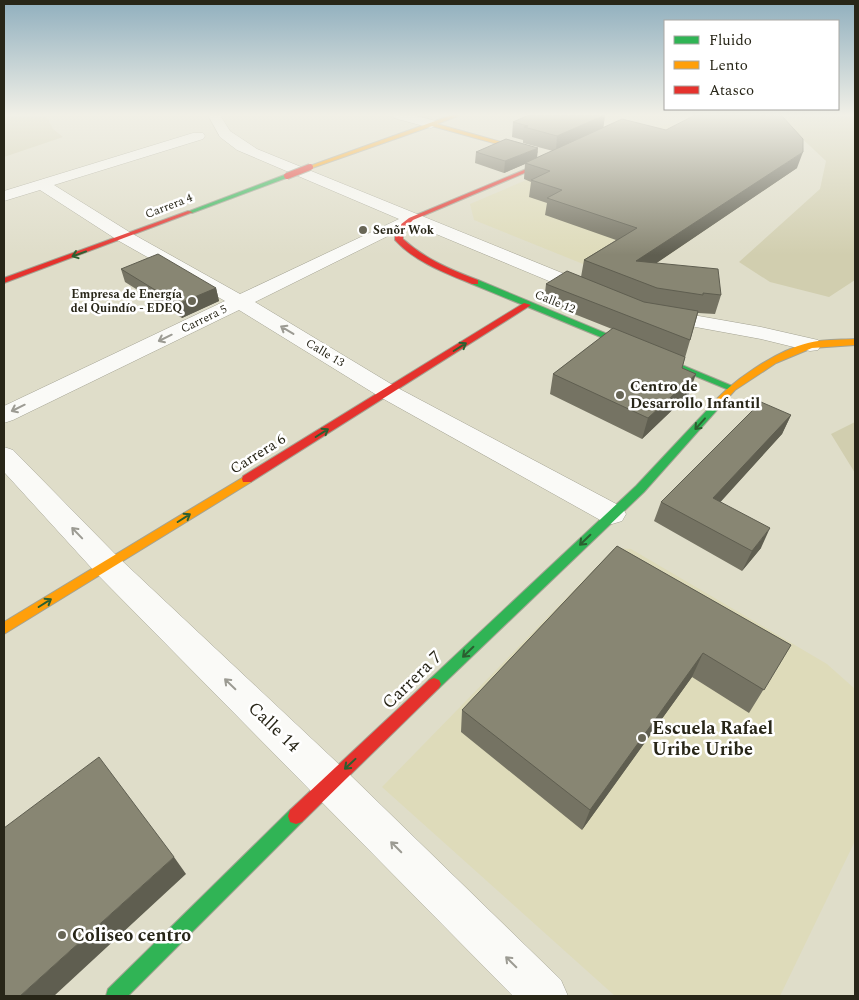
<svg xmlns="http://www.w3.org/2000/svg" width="859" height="1000" font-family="Spectral,serif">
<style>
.built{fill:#dedbba}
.green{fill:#d1ceaf}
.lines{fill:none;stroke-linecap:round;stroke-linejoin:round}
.street-casing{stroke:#a4a393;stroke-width:1}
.fast-casing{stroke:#a4a393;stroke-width:2}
.slow-casing{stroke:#a4a393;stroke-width:2}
.jam-casing{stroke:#a4a393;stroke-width:2}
.street{fill:#fafaf7;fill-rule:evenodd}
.fast{fill:#30b455;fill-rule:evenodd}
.slow{fill:#ff9f0a;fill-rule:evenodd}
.jam{fill:#e5322d;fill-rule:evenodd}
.jam-bridge-casing{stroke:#a4a393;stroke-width:8;stroke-linecap:butt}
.jam-bridge{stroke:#e5322d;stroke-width:6}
.wall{fill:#757363}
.shaded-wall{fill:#5f5e50}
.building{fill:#888673;stroke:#5f5e50}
.oneway{stroke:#2b5f30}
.oneway2{stroke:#9c9b93}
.poi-dot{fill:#686656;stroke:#fff;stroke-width:2}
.labels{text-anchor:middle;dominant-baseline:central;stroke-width:5;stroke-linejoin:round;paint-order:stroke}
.far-street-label{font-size:12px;fill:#282618;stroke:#fff}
.far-poi-label{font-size:12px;font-weight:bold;fill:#282618;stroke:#fff;text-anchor:start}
.poi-label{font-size:15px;font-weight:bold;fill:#282618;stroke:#fff;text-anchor:start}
.street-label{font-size:15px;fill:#282618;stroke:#fff}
.near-street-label{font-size:18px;fill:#282618;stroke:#fff}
.near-poi-label{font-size:18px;font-weight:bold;fill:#282618;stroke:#fff;text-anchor:start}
</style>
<rect width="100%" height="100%" fill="#dfddc9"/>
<path class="built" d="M768,121L796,132L797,168L633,279L593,268L474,220L470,204L559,166L622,147L663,125Z
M615,548L631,549L827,664L855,689V841L780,996H615L382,787Z"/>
<path class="green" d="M4,115H50L47,117L53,129L63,137L4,157Z
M731,115H855V280L829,297L770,282L739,262L820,189L826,161L795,132Z
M855,422V473L831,434Z"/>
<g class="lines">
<defs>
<path id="street" d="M208,115H220L230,131L257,149L599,288L602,292L599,296L592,298L585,296L412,224L255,302L396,387L622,507L626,514L622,521L612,524L602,521L380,397L239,310L13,420L4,423V406L225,301L119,241L40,190L4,201V191L193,133H203L205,136L203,139L54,185L131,233L240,294L399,219L237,150L220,137Z
M393,115H413L436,121L438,124L431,128L394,118Z
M659,309L761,327L818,340L821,345L818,350L810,351L761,339L652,319L649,315L652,311Z
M4,447L13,450L118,557L344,769L561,980L568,996H513L96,573L4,472Z"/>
<path id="fast" d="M287,174L290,176L289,177L192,213L187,212Z
M472,280H478L737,388L732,391L729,390L472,284Z
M714,405L719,408L717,410L644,492L439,688L434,690L429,688L427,684L429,680L636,486L711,406Z
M296,808L302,810L304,816L302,822L128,996H106L108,989L290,810Z"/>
<path id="slow" d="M452,115H460L437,124L537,152L534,154L432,126L312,168L307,167Z
M855,339V345L812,348L776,363L735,390L717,410H711L709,408C729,382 776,351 808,343C823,339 840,340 855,339Z
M247,475L251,476L252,479L251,482L4,634V622Z"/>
<path id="jam" d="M555,157L560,158L413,220L403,230V239C425,259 451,270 478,280V284H472C445,273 415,262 395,240V229L409,218Z
M188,211L193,212L4,283V278Z
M524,303L531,305L251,482H243L242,479L243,476Z
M434,678L439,680L441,684L439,688L302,822L296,824L290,822L288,816L290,810L429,680Z"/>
</defs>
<use href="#street" class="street-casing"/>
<use href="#fast" class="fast-casing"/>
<use href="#slow" class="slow-casing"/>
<use href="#jam" class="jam-casing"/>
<use href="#street" class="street"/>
<use href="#fast" class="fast"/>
<use href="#slow" class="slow"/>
<use href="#jam" class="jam"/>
<defs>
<path id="jam-bridge" d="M287,176L310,167"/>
</defs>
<use href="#jam-bridge" class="jam-bridge-casing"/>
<use href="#jam-bridge" class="jam-bridge"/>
</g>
<path class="wall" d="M605,115L603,128L797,168L656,263L721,295L715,314L698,313L682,368L689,394L642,439L550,394L553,374L612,329L544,302L546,284L581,277L584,260L616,240L545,215L547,203L529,197L531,182L524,179L525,164L504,173L475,163L476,152L537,158L553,151L523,143V140L512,137L513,122Z
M121,269L216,288L219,301L182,318L125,282Z
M791,415L782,434L720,502L761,548L742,571L654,521L661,502Z
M617,546L791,645L749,713L692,677L582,830L461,732L462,710Z"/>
<path class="shaded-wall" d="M605,115L603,130L556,151L557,136Z
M538,148L537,159L525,163V164L504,173L505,161Z
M803,152L797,168L633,279L636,261Z
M216,288L219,301L182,318L178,304Z
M696,374L689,394L642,439L648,418Z
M791,415L782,434L706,518L713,498Z
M770,528L761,548L742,571L752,551Z
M703,653L692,677L582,830L590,810Z
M174,857L186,874L54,996H20Z"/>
<path class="building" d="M529,115H605L557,136L524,127L528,126L513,122Z
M695,115L782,116L803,139V152L636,261L718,269L721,295L703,293V295L657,288L584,260L637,228L547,198L562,190L531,180L550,171L525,163L622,119L666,130Z
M506,139L538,148L505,161L476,152Z
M158,254L216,288L178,304L121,269Z
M567,271L644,302L698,311L690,340L546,284Z
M613,328L685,357L682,368L696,374L648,418L553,374Z
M761,402L791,415L713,498L770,528L752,551L661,502Z
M617,546L791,645L764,690L703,653L590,810L462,710Z
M99,757L174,857L20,996H4V828Z"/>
<defs><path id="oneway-shaft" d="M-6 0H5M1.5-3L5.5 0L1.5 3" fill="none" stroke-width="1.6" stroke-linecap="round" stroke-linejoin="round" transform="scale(1.25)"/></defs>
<g class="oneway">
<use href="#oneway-shaft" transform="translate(79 254) rotate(160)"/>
<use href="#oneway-shaft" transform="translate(460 347) rotate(-32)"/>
<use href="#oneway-shaft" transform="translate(700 424) rotate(132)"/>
<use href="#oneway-shaft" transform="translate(322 433) rotate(-32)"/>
<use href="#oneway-shaft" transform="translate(184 518) rotate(-32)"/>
<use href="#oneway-shaft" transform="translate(585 540) rotate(136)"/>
<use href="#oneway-shaft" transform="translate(45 603) rotate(-32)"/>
<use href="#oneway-shaft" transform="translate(468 652) rotate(136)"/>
<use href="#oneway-shaft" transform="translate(350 764) rotate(137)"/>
</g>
<g class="oneway2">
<use href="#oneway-shaft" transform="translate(287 330) rotate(-149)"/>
<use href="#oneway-shaft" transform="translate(165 338) rotate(154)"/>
<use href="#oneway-shaft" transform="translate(18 408) rotate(154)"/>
<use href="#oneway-shaft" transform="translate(77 533) rotate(-134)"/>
<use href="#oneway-shaft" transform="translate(230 684) rotate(-136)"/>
<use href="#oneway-shaft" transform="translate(396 847) rotate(-135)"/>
<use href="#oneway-shaft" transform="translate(511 962) rotate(-135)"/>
</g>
<linearGradient id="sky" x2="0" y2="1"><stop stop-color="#90afbe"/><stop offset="0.45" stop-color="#f1f0e7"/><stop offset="1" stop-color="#f1f0e7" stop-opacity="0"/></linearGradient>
<rect width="859" height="255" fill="url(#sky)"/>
<g class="poi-dot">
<circle cx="363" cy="230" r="5"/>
<circle cx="192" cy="301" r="5"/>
<circle cx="620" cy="395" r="5"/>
<circle cx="642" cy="738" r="5"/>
<circle cx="62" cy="935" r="5"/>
</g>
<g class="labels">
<g class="far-street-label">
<text transform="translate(169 206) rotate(-21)">Carrera 4</text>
<text transform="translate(555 302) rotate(22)">Calle 12</text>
<text transform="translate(204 319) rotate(-26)">Carrera 5</text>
<text transform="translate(325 353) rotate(31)">Calle 13</text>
</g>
<g class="far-poi-label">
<text x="373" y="230">Senõr Wok</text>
<text x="182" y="294" text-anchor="end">Empresa de Energía<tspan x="182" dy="14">del Quindío - EDEQ</tspan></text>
</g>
<g class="poi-label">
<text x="630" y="386">Centro de<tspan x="630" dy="17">Desarrollo Infantil</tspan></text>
</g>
<g class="street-label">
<text transform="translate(258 454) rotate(-32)">Carrera 6</text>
</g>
<g class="near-street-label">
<text transform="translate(412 680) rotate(-44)">Carrera 7</text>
<text transform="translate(274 727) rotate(44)">Calle 14</text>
</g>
<g class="near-poi-label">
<text x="652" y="728">Escuela Rafael<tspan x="652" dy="21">Uribe Uribe</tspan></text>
<text x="72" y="935">Coliseo centro</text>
</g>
</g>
<rect width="859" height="1000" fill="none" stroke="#282618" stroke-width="10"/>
<rect x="664" y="20" width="175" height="90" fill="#ffffff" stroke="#a9a8a3"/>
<rect x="674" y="36" width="25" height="8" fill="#30b455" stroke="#a9a8a3"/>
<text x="709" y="45" font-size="15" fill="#282618">Fluido</text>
<rect x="674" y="61" width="25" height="8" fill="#ff9f0a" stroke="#a9a8a3"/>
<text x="709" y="70" font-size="15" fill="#282618">Lento</text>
<rect x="674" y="86" width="25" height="8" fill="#e5322d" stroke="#a9a8a3"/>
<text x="709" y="95" font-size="15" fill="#282618">Atasco</text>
</svg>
